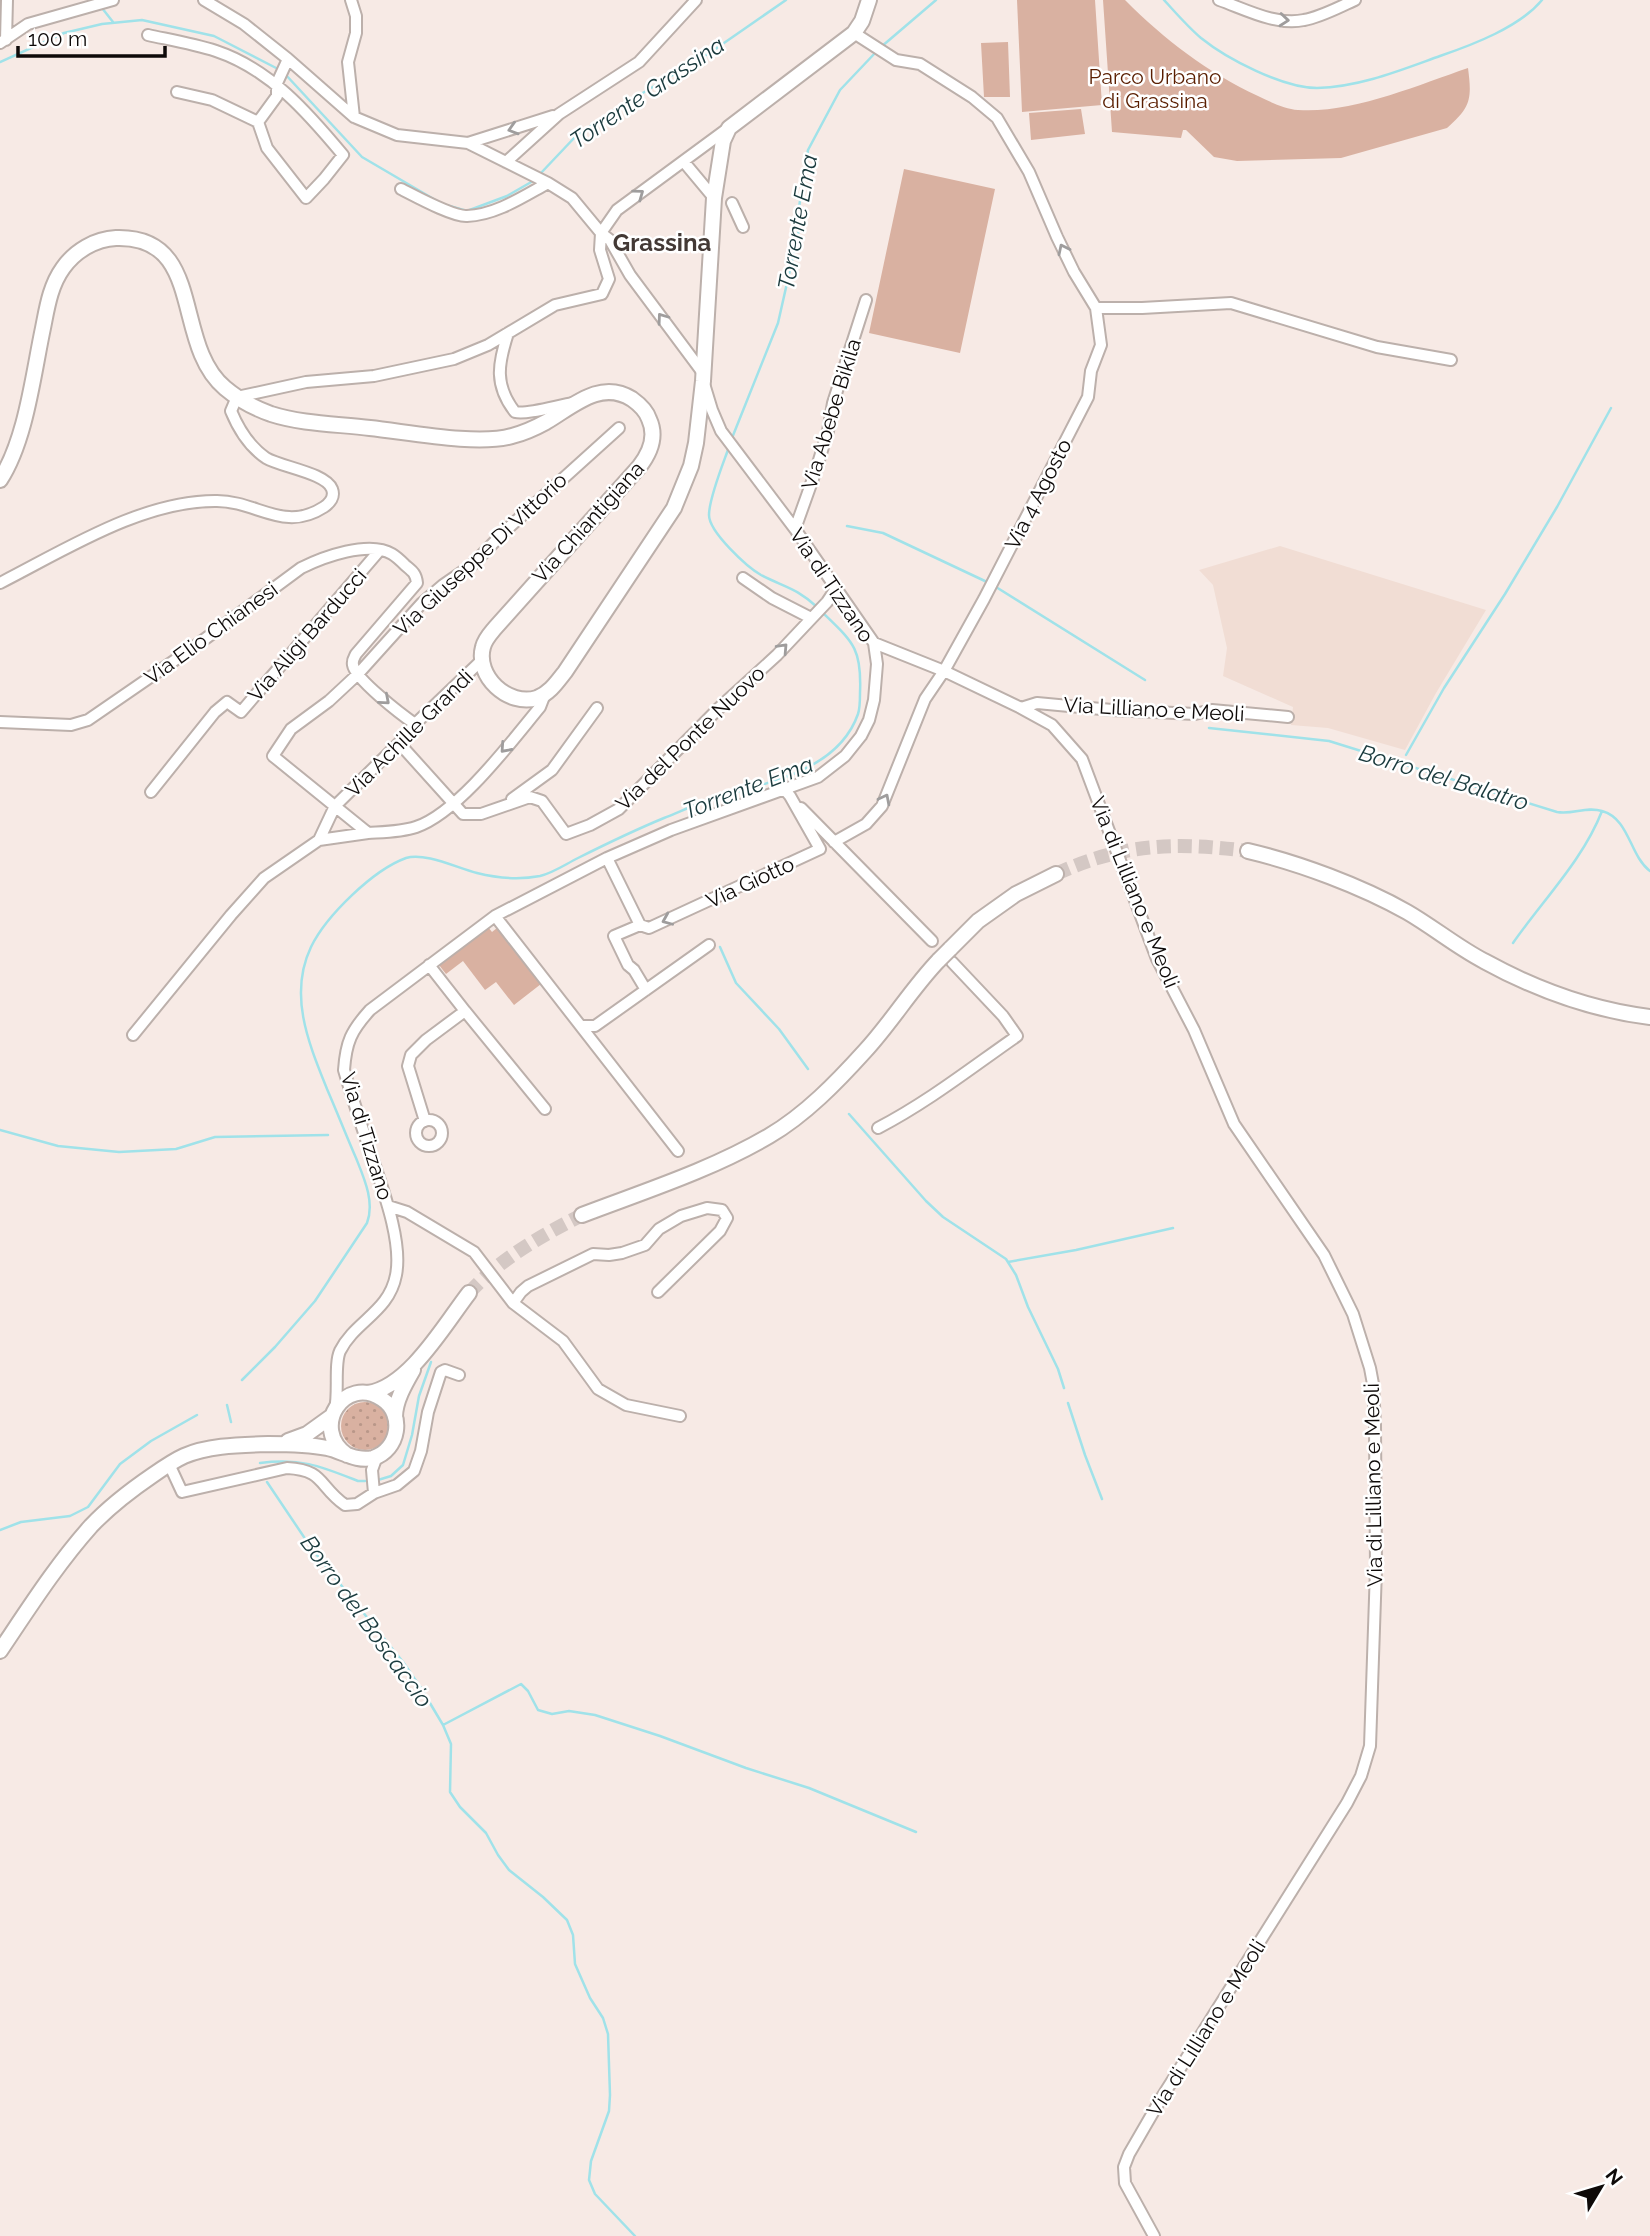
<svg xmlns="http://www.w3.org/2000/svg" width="1650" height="2236" font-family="Raleway,sans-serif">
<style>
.built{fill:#f1ddd4}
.grass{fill:url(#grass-dots)}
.green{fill:#d9b1a1}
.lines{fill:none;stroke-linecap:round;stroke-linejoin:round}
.stream{stroke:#a0e2e9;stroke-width:2.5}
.major-tunnel{stroke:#d4c8c4;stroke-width:14;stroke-dasharray:14 7;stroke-linecap:butt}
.minor-casing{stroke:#bcb0ab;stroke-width:14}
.major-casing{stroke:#bcb0ab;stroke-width:18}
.minor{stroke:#fff;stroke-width:10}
.major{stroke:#fff;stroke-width:14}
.major-bridge-casing{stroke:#bcb0ab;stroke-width:18;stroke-linecap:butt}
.major-bridge{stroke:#fff;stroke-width:14}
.oneway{stroke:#9f9d9d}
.labels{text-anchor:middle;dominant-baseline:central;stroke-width:5;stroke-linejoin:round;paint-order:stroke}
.park-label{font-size:21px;fill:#5a1e00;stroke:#fff}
.street-label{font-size:21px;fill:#0e0a09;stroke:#fff}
.water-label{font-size:23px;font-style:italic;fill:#1a3a3d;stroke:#fff}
.quarter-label{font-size:24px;font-weight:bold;fill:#433935;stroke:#fff}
</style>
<defs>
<pattern id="grass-dots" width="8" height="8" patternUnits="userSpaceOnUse" patternTransform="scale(1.75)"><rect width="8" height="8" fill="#d9b1a1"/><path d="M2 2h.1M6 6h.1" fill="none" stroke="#b99789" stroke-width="1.8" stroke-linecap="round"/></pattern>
</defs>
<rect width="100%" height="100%" fill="#f7eae5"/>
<path class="built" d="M1280,546L1486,610L1436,693L1405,750L1328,728L1291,725L1293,707L1223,676L1227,648L1213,585L1199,570Z"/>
<path class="grass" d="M341 1426a24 24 0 1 1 48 0a24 24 0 1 1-48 0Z"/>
<path class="green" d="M1017,0H1095L1102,105L1022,112Z
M1103,0H1125C1165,40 1207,72 1258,96C1270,102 1285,109 1298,110C1351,114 1418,85 1468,68C1472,99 1471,107 1447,128L1341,158L1237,161L1214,157L1186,130H1183L1181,138L1112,132Z
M1008,42L1010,97H984L981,43Z
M1081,109L1085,134L1031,140L1029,113Z
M904,169L995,189L960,353L869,333Z
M488,927L492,932L497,928L541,984L514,1005L496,982L485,990L463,961L446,974L439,965L441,959Z"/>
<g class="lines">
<path class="stream" d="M1164,0C1176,13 1188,27 1201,38C1227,59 1283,88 1317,88C1360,87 1401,70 1440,56C1472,45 1520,27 1542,0
M102,8L113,22
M881,47L936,0
M0,62L64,33L102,24L142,20L214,36L280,70
M285,74L362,157L437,201
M540,174L576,136L616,109L711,52L786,0
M446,205L467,211L507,196L533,181
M732,438L778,323L799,230L797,220L808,150L840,90L876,52
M729,447C723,464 709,498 709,515C709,532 747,567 761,575C784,587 797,588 817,607
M847,526L883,533L987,582
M996,587L1145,680
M1209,728L1329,741L1557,812C1573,815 1586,806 1602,811C1630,819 1629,855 1650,871
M1406,755L1444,688L1505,594L1557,507L1611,408
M1513,943C1543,900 1583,860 1602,811
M720,947L736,983L779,1029L808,1069
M849,1114L926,1201L943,1217L1006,1259L1016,1275L1028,1307L1058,1369L1064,1388
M0,1130L58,1146L119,1152L176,1149L215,1137L328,1135
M1008,1262L1076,1250L1173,1228
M242,1380L275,1347L315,1301L367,1223C375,1202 364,1178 356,1158C346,1135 337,1112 327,1089C309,1044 288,995 311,947C326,916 373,870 406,858C425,852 457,868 477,873C497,878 519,880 540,876C553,873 566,864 578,858C606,844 635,830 664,818C679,812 694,805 709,800C761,783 837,774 858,714C860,708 860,700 860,693C862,648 853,642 822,612
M1068,1403L1085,1455L1102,1499
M227,1405L231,1422
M260,1463C302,1458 320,1466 358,1481H365
M378,1480L391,1476L403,1465L412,1435L419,1396L431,1362
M267,1482L312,1549L403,1662L421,1688L443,1725L451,1744L450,1792L460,1807L486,1833L498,1855L509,1870L543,1897L567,1920L573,1935L575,1964L590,1998L603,2018L608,2034L610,2095L609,2111L591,2161L589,2180L595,2194L635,2236
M0,1530L21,1522L70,1516L88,1507L120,1464L151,1441L197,1415
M443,1725L521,1684L528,1691L538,1710L552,1714L569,1711L595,1715L660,1736L746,1768L809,1788L916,1832"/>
<path class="major-tunnel" d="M1056,874C1123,843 1176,842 1248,851
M469,1293C501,1258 541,1236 582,1215"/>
<defs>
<path id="minor" d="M204,0L244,24L288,59L354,117L397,135L468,143L548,183L572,198L601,233L610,240L630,275L703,373
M351,0L356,16V33L348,62L354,117
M1219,0C1245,9 1276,26 1304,20C1321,17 1339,7 1355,0
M148,35C171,40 194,44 216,51C270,69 308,113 343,155L324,179L306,198L267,148L258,122L277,96V83L288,59
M6,40L7,0
M0,43L28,24L113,0
M177,92L212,100L258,122
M468,143L553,116
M506,162L559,114L639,62L696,0
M684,162L714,198
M401,189C415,196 453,217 467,216C496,215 524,196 548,183
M732,203L743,227
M1096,308H1142L1231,303L1377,347L1451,360
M508,333C498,364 494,385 515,412C527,415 559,405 574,403
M795,529L815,473L828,431L833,403L866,300
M743,578L772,598L811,618
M0,583C65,550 143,500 217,501C257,501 284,533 324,507C330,503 335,497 332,489C326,473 281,467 266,458C250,447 238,428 231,411L237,397L306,382L374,376L454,359L488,345L555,305L602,294L609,279L600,250L601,233L617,210L727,129
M874,643L944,671L1021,708L1052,725L1082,759L1157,959L1194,1030L1234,1124L1324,1255L1353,1314L1370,1368L1373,1384L1375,1425L1376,1569L1370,1746L1361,1776L1347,1803L1162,2097L1129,2154L1124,2167L1125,2183L1154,2236
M545,694L540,707C511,742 458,813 416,827C401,832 384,832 368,833L273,756L291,729L329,701L358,674L422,603L443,585L472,565L505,531L619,428
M1021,708L1037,703L1112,710L1195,714L1212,710L1288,717
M0,722L71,725L88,720L194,647L301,568C323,557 369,540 392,554C397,557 401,561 405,565C412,571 416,573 417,583L356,654C354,658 352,660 353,665C355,679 402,715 415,724
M399,743L463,814H481L530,797L542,801L566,834L590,825L619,809L718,709L777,655L827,602L837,587
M151,792L215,712L227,702L241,712L379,551
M512,799L552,770L597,708
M801,808L932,941
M319,840L368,833
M834,842L866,824L882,806L925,699L944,671L984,599L1088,397L1091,371L1101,345L1096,308L1074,272L1057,237L1029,172L997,118L972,97L920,64L896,60L854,33
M607,858L640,925
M495,916L678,1151
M646,990L634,970L628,965L614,936L640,925L649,928L820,849L790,796L783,788
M465,1011L545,1109
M581,1026H595L709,945
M133,1035L231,915L264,878L319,840L335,806L399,743L415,724L483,659
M416 1133a13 13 0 1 1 26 0a13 13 0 1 1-26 0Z
M425,1121L408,1066L411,1055L426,1040L465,1011L429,965
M878,1128C928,1102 971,1068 1017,1036L1003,1016L952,962
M388,1206L407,1212L474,1252L513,1303L563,1341L598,1389L626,1405L680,1416
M513,1303L521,1292L528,1286L593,1254L609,1255L622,1253L645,1245L659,1229L681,1216L707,1208L722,1210L727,1218L720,1231L658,1292
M335,1409C339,1393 334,1364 340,1351C355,1321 389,1312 396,1275C403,1240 381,1185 370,1151C361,1124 352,1097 344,1070C346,1042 351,1031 370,1010L495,916L607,858L671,830L818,777L845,756L861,736L869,720L874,700L877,664L874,643L795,529L721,431L712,410L705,387
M169,1464L182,1492L287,1468C325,1470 318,1486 345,1505L357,1504L374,1493L397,1485L414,1471L421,1451L428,1412L441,1372L445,1370L459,1375
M374,1493L372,1470L377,1456"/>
<path id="major" d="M0,480C26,440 33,375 43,328C47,308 50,286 63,268C75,251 95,239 116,238C206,235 172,344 225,388C238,399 254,408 271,414C302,424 338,424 370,428C408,432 477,446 512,436C524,433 535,428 546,422C572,407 600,379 632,399C639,404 646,410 649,419C657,436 650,453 639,467L495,628C490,634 485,639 483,647C475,676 508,707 537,698C550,693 557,682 565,672L674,508L691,466L696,443L703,381L714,198L723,141L729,128L854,33L862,21L869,0
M1248,851C1299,863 1361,886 1407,912C1433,927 1457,947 1484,961C1535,989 1592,1010 1650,1017
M950,949L978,921L1016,894L1056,874
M582,1215C645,1191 711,1170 769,1136C805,1115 837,1082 865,1051C891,1023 912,988 939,960
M368,1393C409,1387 445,1324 469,1293
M395,1417C395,1401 405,1384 413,1370
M288,1441L307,1434L332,1416
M0,1651C29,1608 57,1564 91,1526C109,1507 131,1490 153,1475C163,1468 173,1461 184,1456C209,1445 242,1445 268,1444C287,1444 308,1444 327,1448C342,1451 356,1462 373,1458C399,1450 405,1414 382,1399C345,1374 309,1428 347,1455"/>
</defs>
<use href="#minor" class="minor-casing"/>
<use href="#major" class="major-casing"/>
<use href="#minor" class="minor"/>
<use href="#major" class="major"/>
<defs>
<path id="major-bridge" d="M939,960L950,949"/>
</defs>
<use href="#major-bridge" class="major-bridge-casing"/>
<use href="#major-bridge" class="major-bridge"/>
</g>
<defs><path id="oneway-chevron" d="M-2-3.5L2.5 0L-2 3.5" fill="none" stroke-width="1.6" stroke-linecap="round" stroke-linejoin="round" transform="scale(1.75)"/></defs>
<g class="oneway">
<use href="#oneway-chevron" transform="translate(1284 20) rotate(5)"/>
<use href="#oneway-chevron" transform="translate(513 129) rotate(163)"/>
<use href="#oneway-chevron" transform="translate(639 194) rotate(-36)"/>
<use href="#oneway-chevron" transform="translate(1063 249) rotate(-116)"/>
<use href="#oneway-chevron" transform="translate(662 318) rotate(-126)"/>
<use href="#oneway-chevron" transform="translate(783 648) rotate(-47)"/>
<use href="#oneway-chevron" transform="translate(385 700) rotate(41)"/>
<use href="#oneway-chevron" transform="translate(505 748) rotate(132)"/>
<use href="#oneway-chevron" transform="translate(885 799) rotate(-63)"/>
<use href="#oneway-chevron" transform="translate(667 920) rotate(157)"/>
</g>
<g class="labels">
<g class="park-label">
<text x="1155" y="76">Parco Urbano<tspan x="1155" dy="24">di Grassina</tspan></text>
</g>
<g class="street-label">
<text transform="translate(831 414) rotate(-73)">Via Abebe Bikila</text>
<text transform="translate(1038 494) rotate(-63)">Via 4 Agosto</text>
<text transform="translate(588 522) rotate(-48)">Via Chiantigiana</text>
<text transform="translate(480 554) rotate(-43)">Via Giuseppe Di Vittorio</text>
<text transform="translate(832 585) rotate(56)">Via di Tizzano</text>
<text transform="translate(211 633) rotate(-36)">Via Elio Chianesi</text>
<text transform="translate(307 635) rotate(-49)">Via Aligi Barducci</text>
<text transform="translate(1154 709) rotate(3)">Via Lilliano e Meoli</text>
<text transform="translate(409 733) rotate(-45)">Via Achille Grandi</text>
<text transform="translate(690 738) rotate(-44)">Via del Ponte Nuovo</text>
<text transform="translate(750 882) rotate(-25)">Via Giotto</text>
<text transform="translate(1135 892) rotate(68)">Via di Lilliano e Meoli</text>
<text transform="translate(367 1136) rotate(73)">Via di Tizzano</text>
<text transform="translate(1373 1485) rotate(-91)">Via di Lilliano e Meoli</text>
<text transform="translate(1206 2028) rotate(-58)">Via di Lilliano e Meoli</text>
</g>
<g class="water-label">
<text transform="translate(647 92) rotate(-34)">Torrente Grassina</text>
<text transform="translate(797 222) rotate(-80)">Torrente Ema</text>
<text transform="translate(1444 777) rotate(17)">Borro del Balatro</text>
<text transform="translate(748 787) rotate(-21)">Torrente Ema</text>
<text transform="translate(367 1621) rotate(54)">Borro del Boscaccio</text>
</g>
<g class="quarter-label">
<text x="662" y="242">Grassina</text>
</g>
</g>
<g transform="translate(1601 2187) rotate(52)" stroke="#ffffff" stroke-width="5" paint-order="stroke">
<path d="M0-5L12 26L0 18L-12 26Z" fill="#0e0a09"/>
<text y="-10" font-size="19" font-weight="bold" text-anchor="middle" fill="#0e0a09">N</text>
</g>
<path d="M18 46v10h147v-10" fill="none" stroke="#0e0a09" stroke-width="3.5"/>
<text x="28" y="46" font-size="21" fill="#0e0a09" stroke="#ffffff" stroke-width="5" paint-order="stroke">100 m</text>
</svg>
